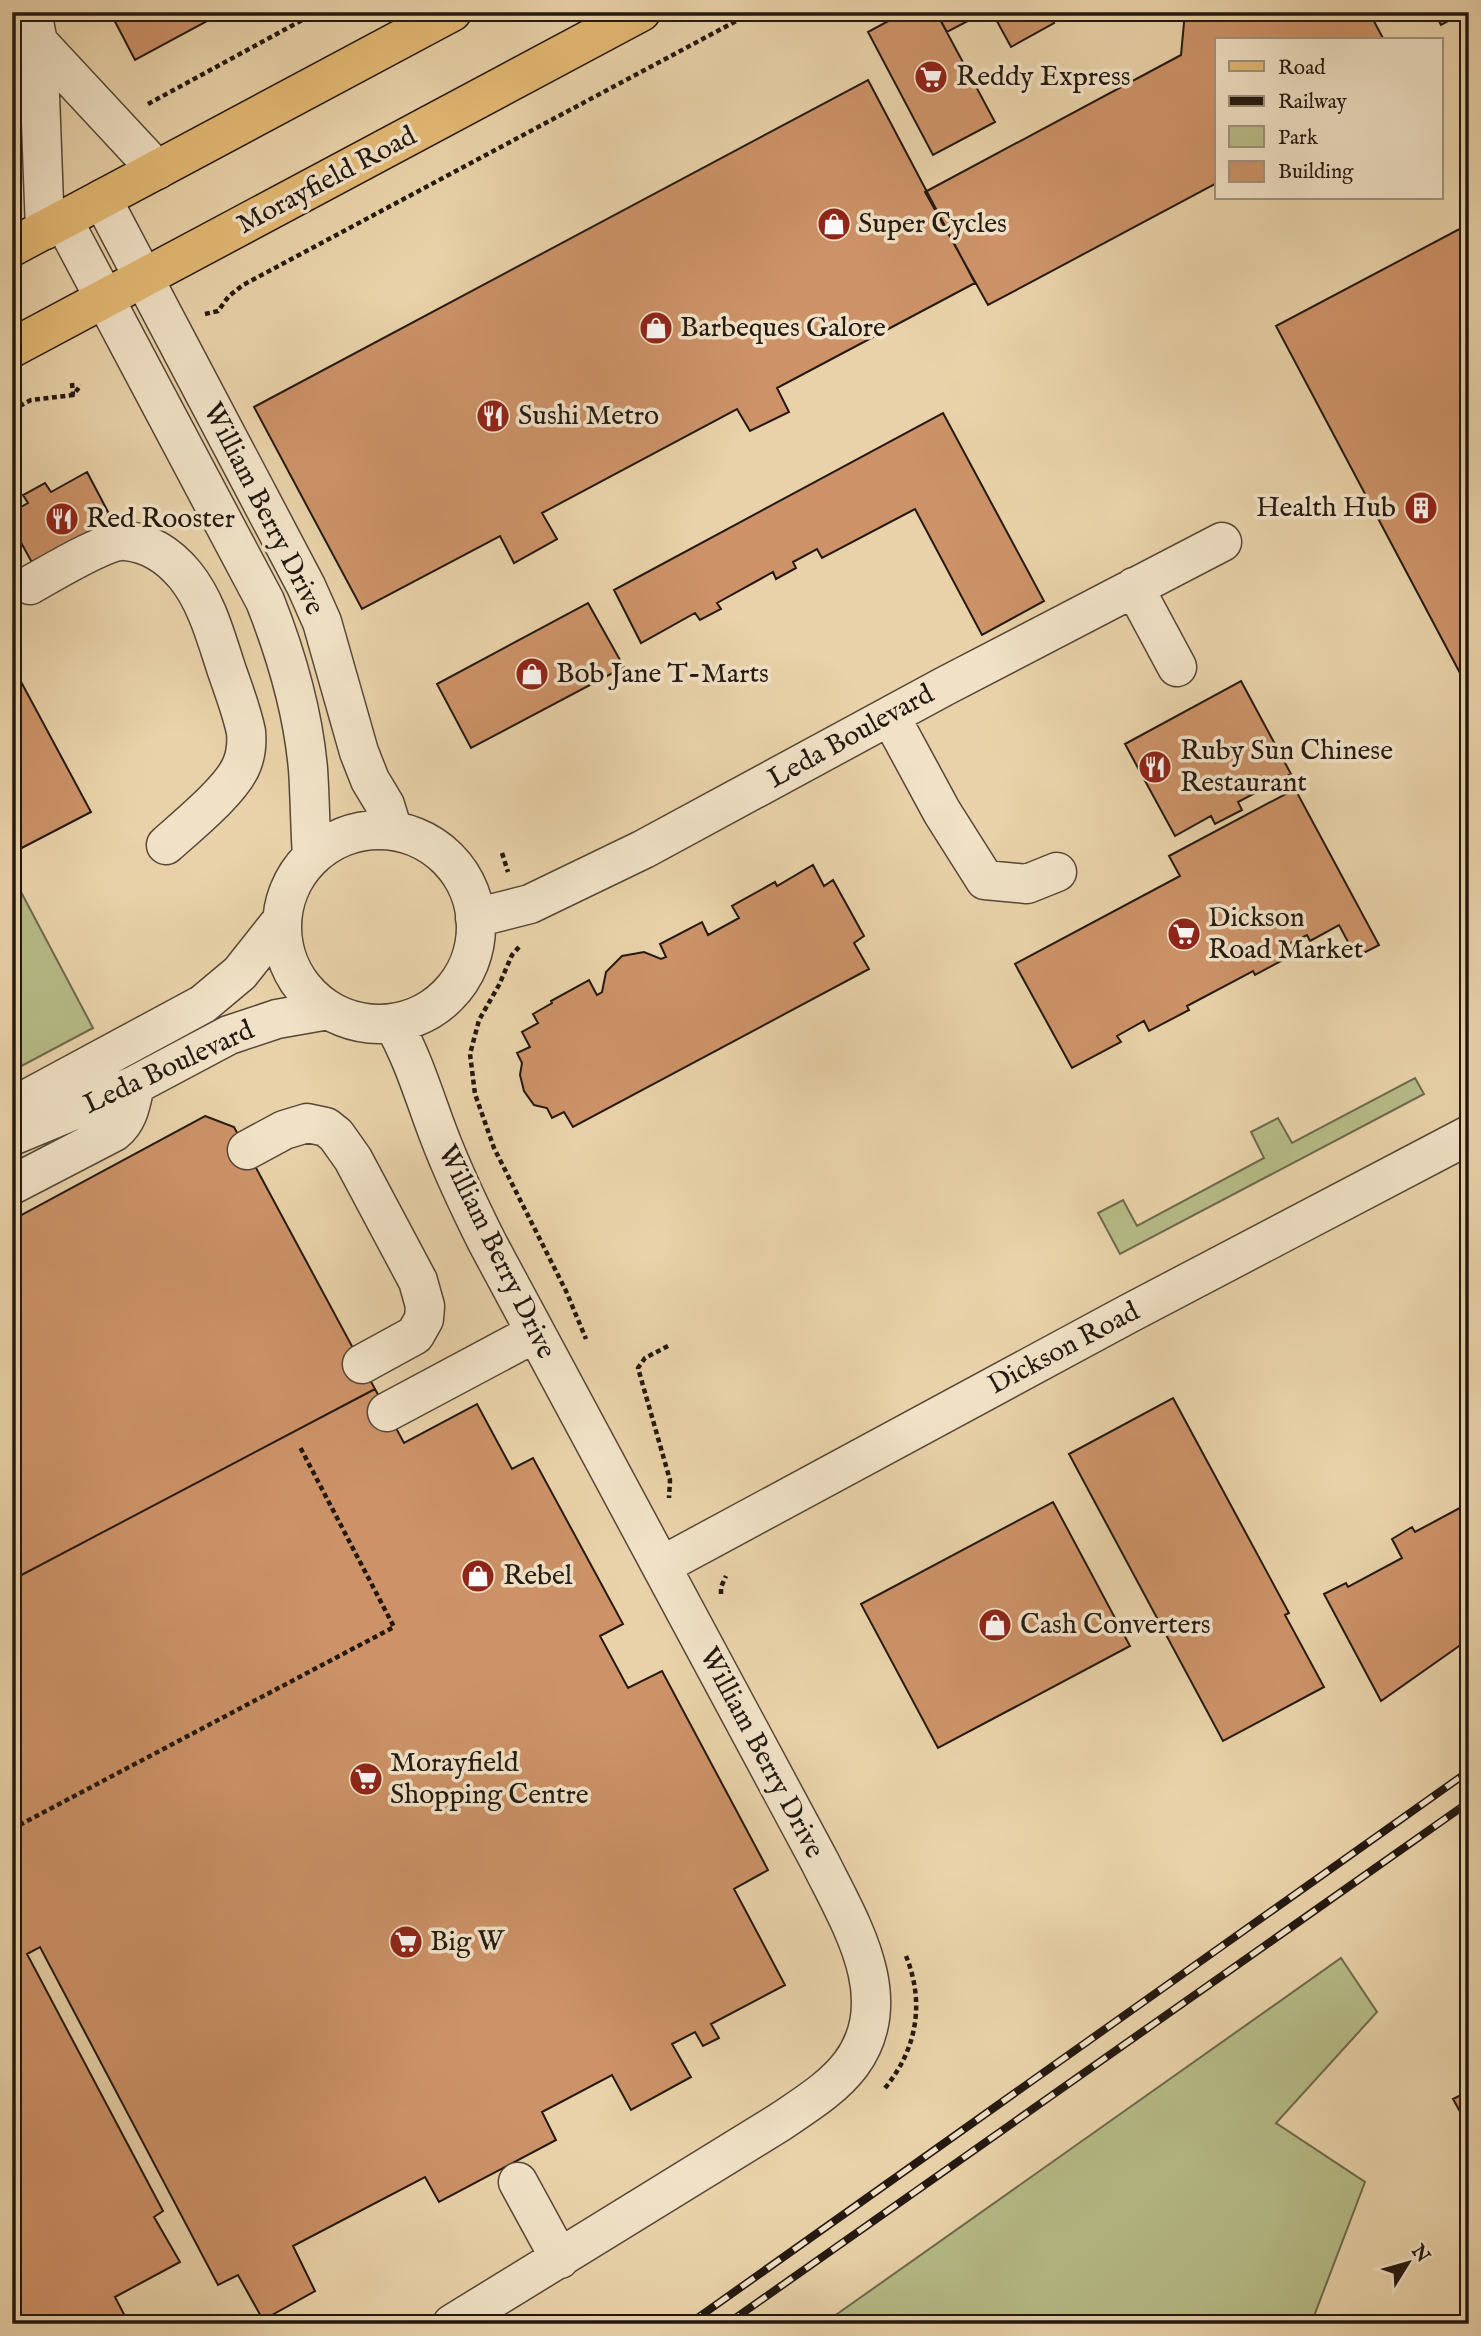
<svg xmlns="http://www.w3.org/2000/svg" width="1481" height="2336" font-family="'IM FELL English',serif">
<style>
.green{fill:#b6bc88;stroke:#6d6a4d;stroke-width:2}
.building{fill:#cd9268;stroke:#241912;stroke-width:2}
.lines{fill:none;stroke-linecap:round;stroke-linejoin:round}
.minor-casing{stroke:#554738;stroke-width:41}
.major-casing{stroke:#241912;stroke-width:41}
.path{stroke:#241912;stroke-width:4.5;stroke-dasharray:5 3.5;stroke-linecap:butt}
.minor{stroke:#f1e2c7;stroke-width:38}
.major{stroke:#e4b974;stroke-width:38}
.rail-casing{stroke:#241912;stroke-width:8}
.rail{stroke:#f1e2c7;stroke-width:5;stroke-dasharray:16;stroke-linecap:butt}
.labels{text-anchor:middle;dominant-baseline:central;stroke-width:7;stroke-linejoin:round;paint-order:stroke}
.poi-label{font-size:28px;fill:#241912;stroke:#f1e2c7;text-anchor:start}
.street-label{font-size:28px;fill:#241912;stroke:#f1e2c7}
</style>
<rect width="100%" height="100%" fill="#e9d2a9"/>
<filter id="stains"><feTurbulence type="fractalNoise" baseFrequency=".00286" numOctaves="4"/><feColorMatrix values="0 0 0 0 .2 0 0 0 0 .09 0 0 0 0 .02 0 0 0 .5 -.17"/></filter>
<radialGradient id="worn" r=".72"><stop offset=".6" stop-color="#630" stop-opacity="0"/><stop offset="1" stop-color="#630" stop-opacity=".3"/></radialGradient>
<path class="green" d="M12,875L93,1028L12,1071Z
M1415,1078L1424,1094L1120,1254L1098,1213L1123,1200L1137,1226L1264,1158L1251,1132L1278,1118L1292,1143Z
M1341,1958L1377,2012L1276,2123L1365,2182L1311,2324H823Z"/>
<path class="building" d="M110,12H219L211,19L135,60Z
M905,12H936L995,122L933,155L868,32Z
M936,12H985L947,32Z
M992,12H1048L1054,23L1011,47Z
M1185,12H1369L1384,40H1217V183L988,305L925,192L1181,55Z
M1434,12H1465L1441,25Z
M868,80L975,283L777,388L789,412L750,431L737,409L542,513L557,539L514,563L500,536L362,609L254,407Z
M1469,224V690L1276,326Z
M943,413L1044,601L982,635L915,509L822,558L817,549L793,562L796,568L776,579L773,572L717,603L721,609L700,620L695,613L641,643L614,590Z
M87,472L116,527L36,570L12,526V512L28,503L23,495L45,483L51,492Z
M588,603L624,667L471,748L437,684Z
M12,665L91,812L12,853Z
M1241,681L1291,774L1238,802L1242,810L1215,824L1211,816L1175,836L1125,744Z
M1295,789L1379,945L1356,957L1339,925L1310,941L1307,935L1291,943L1296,953L1255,975L1253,971L1187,1006L1189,1010L1149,1031L1144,1021L1117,1036L1121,1042L1072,1068L1015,964L1180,876L1169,856Z
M813,865L824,886L833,880L864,936L854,943L869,969L573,1127L564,1112L552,1118L547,1108L534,1105L524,1091L520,1075L522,1063L517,1053L530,1047L522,1032L538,1023L533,1014L552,1003L551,1001L589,980L597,995L602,992L606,972L622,956L644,952L661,959L666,957L660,944L702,922L708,935L739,918L732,906L775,882L777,886Z
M205,1116L234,1127L375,1389L12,1580V1220Z
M375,1389L404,1443L477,1404L512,1469L533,1458L623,1624L600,1636L628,1688L662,1671L768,1870L734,1889L785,1985L711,2024L719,2038L703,2046L695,2032L672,2044L691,2077L631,2110L612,2075L542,2112L556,2140L439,2202L425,2177L293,2246L315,2291L263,2320L238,2275L218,2285L40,1947L27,1954L163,2211L154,2217L180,2262L115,2297L128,2322L124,2324H12V1580Z
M1173,1398L1289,1613L1285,1615L1324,1687L1223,1741L1069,1454Z
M1053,1502L1130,1646L938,1748L861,1604Z
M1469,1503V1639L1381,1701L1324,1594L1346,1583L1348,1587L1402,1558L1392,1539L1412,1527L1415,1532Z
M1469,2091V2128L1453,2099Z"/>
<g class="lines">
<defs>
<path id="minor" d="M32,12L38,42L45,230
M38,42L157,170
M102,199L306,586L322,622L359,752L370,780L385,805L393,831
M63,220L265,601C286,654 303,712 308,769C310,798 310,827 312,856
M30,585C50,574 107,539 126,541C150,543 170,557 185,575C207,602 216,638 227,671C234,691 242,712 246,732C247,743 246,754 242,764C233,789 187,826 166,845
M1134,587L1177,667
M890,716L942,812L985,880L1027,884L1057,872
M282 927a97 97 0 1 1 194 0a97 97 0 1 1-194 0Z
M475,918L530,904L644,849L945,686L1222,542
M393,1023C413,1058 424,1096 438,1133C452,1170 469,1206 487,1242L820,1862C850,1923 899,1999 851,2064C833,2088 805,2105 780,2122L452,2324
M12,1107L203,1004L240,973L282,920
M12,1136L135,1085L229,1035L277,1019L328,1010
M247,1150L284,1130L307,1123L326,1127L336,1135L353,1159L418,1281L425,1306L424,1319L415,1335L362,1364
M12,1185L114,1132C129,1120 131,1103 135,1085
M387,1412L535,1333
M661,1566L1128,1314L1469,1135
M518,2182L560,2259"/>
<path id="major" d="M12,247L452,12
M12,348L641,12"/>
</defs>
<use href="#minor" class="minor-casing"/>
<use href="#major" class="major-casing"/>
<path class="path" d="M148,104L317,12
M205,314L218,311L229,296L243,285L753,12
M72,383L73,395
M12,410L31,400L73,395L81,385
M502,853L508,872
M519,947L512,955L499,985L479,1020L470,1054L475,1094L494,1148L566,1291L586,1339
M668,1346L645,1358L638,1368L670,1480L669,1498
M721,1594V1587L726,1576
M12,1829L394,1627L299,1445
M885,2088C917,2049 925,2003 906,1956"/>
<use href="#minor" class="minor"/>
<use href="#major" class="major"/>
<defs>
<path id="rail" d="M689,2324L1469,1771
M727,2324L1469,1802"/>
</defs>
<use href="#rail" class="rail-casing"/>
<use href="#rail" class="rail"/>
</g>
<defs>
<symbol id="supermarket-disc" viewBox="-11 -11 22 22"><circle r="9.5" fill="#8f2418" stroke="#f1e2c7"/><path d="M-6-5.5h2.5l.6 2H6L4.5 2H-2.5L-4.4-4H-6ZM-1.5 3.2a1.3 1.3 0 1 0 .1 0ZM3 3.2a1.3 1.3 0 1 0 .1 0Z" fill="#fff"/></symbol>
<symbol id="shop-disc" viewBox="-11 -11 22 22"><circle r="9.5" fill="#8f2418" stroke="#f1e2c7"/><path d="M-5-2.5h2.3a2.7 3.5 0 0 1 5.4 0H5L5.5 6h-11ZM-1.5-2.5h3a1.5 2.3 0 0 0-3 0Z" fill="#fff"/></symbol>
<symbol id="restaurant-disc" viewBox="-11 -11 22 22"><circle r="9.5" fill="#8f2418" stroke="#f1e2c7"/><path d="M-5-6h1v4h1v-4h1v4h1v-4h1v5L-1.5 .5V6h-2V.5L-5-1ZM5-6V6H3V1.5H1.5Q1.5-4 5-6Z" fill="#fff"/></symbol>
<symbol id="building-disc" viewBox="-11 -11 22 22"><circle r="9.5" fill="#8f2418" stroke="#f1e2c7"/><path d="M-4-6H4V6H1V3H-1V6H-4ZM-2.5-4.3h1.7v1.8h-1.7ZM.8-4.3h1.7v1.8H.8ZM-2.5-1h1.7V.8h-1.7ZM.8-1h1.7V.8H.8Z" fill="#fff"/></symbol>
</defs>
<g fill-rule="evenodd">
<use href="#supermarket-disc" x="912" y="58" width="38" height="38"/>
<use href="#shop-disc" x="815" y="205" width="38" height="38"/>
<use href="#shop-disc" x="637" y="309" width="38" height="38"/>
<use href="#restaurant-disc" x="474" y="397" width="38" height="38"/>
<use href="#building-disc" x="1402" y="489" width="38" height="38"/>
<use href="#restaurant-disc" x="43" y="500" width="38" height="38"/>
<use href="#shop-disc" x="513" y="655" width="38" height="38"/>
<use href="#restaurant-disc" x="1136" y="748" width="38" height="38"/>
<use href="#supermarket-disc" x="1165" y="915" width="38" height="38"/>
<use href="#shop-disc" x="459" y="1557" width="38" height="38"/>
<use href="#shop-disc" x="976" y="1606" width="38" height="38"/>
<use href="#supermarket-disc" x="347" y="1760" width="38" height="38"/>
<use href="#supermarket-disc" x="387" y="1923" width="38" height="38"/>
</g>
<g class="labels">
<g class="poi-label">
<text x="956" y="77">Reddy Express</text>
<text x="858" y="224">Super Cycles</text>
<text x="680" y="328">Barbeques Galore</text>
<text x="518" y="416">Sushi Metro</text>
<text x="1396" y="508" text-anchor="end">Health Hub</text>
<text x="86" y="519">Red Rooster</text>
<text x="556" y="674">Bob Jane T-Marts</text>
<text x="1180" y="751">Ruby Sun Chinese<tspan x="1180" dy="32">Restaurant</tspan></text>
<text x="1208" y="918">Dickson<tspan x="1208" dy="32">Road Market</tspan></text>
<text x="503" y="1576">Rebel</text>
<text x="1020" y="1625">Cash Converters</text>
<text x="390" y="1763">Morayfield<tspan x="390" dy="32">Shopping Centre</tspan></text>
<text x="430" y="1942">Big W</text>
</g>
<g class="street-label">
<text transform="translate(327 181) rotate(-28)">Morayfield Road</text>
<text transform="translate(263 509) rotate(63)">William Berry Drive</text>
<text transform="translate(851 737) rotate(-29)">Leda Boulevard</text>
<text transform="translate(169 1068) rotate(-25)">Leda Boulevard</text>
<text transform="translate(496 1252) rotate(64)">William Berry Drive</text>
<text transform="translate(1064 1349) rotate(-28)">Dickson Road</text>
<text transform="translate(761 1753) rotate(62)">William Berry Drive</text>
</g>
</g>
<rect width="1481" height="2336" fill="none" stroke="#e9d2a9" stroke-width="42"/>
<rect x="14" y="14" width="1453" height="2308" fill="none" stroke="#241912" stroke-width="3.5"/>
<rect x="21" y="21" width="1439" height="2294" fill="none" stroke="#241912" stroke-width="2"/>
<rect x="1215" y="38" width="228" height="161" fill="#f1e2c7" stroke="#9f927f" stroke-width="2"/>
<rect x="1229" y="61" width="35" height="10" fill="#e4b974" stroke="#9f927f" stroke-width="2"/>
<text x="1278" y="74" font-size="21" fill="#241912">Road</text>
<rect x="1229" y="96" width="35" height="10" fill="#241912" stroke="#9f927f" stroke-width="2"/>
<text x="1278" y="108" font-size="21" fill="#241912">Railway</text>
<rect x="1229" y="126" width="35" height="21" fill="#b6bc88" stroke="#9f927f" stroke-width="2"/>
<text x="1278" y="144" font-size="21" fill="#241912">Park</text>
<rect x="1229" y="161" width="35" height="21" fill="#cd9268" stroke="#9f927f" stroke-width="2"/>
<text x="1278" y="178" font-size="21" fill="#241912">Building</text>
<g transform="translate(1408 2263) rotate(53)" stroke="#f1e2c7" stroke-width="5" paint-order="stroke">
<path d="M0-5L12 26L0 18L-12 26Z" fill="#241912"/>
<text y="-10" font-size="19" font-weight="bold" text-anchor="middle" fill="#241912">N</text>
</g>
<rect width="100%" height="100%" filter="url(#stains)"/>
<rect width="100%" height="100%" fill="url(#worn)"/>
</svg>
